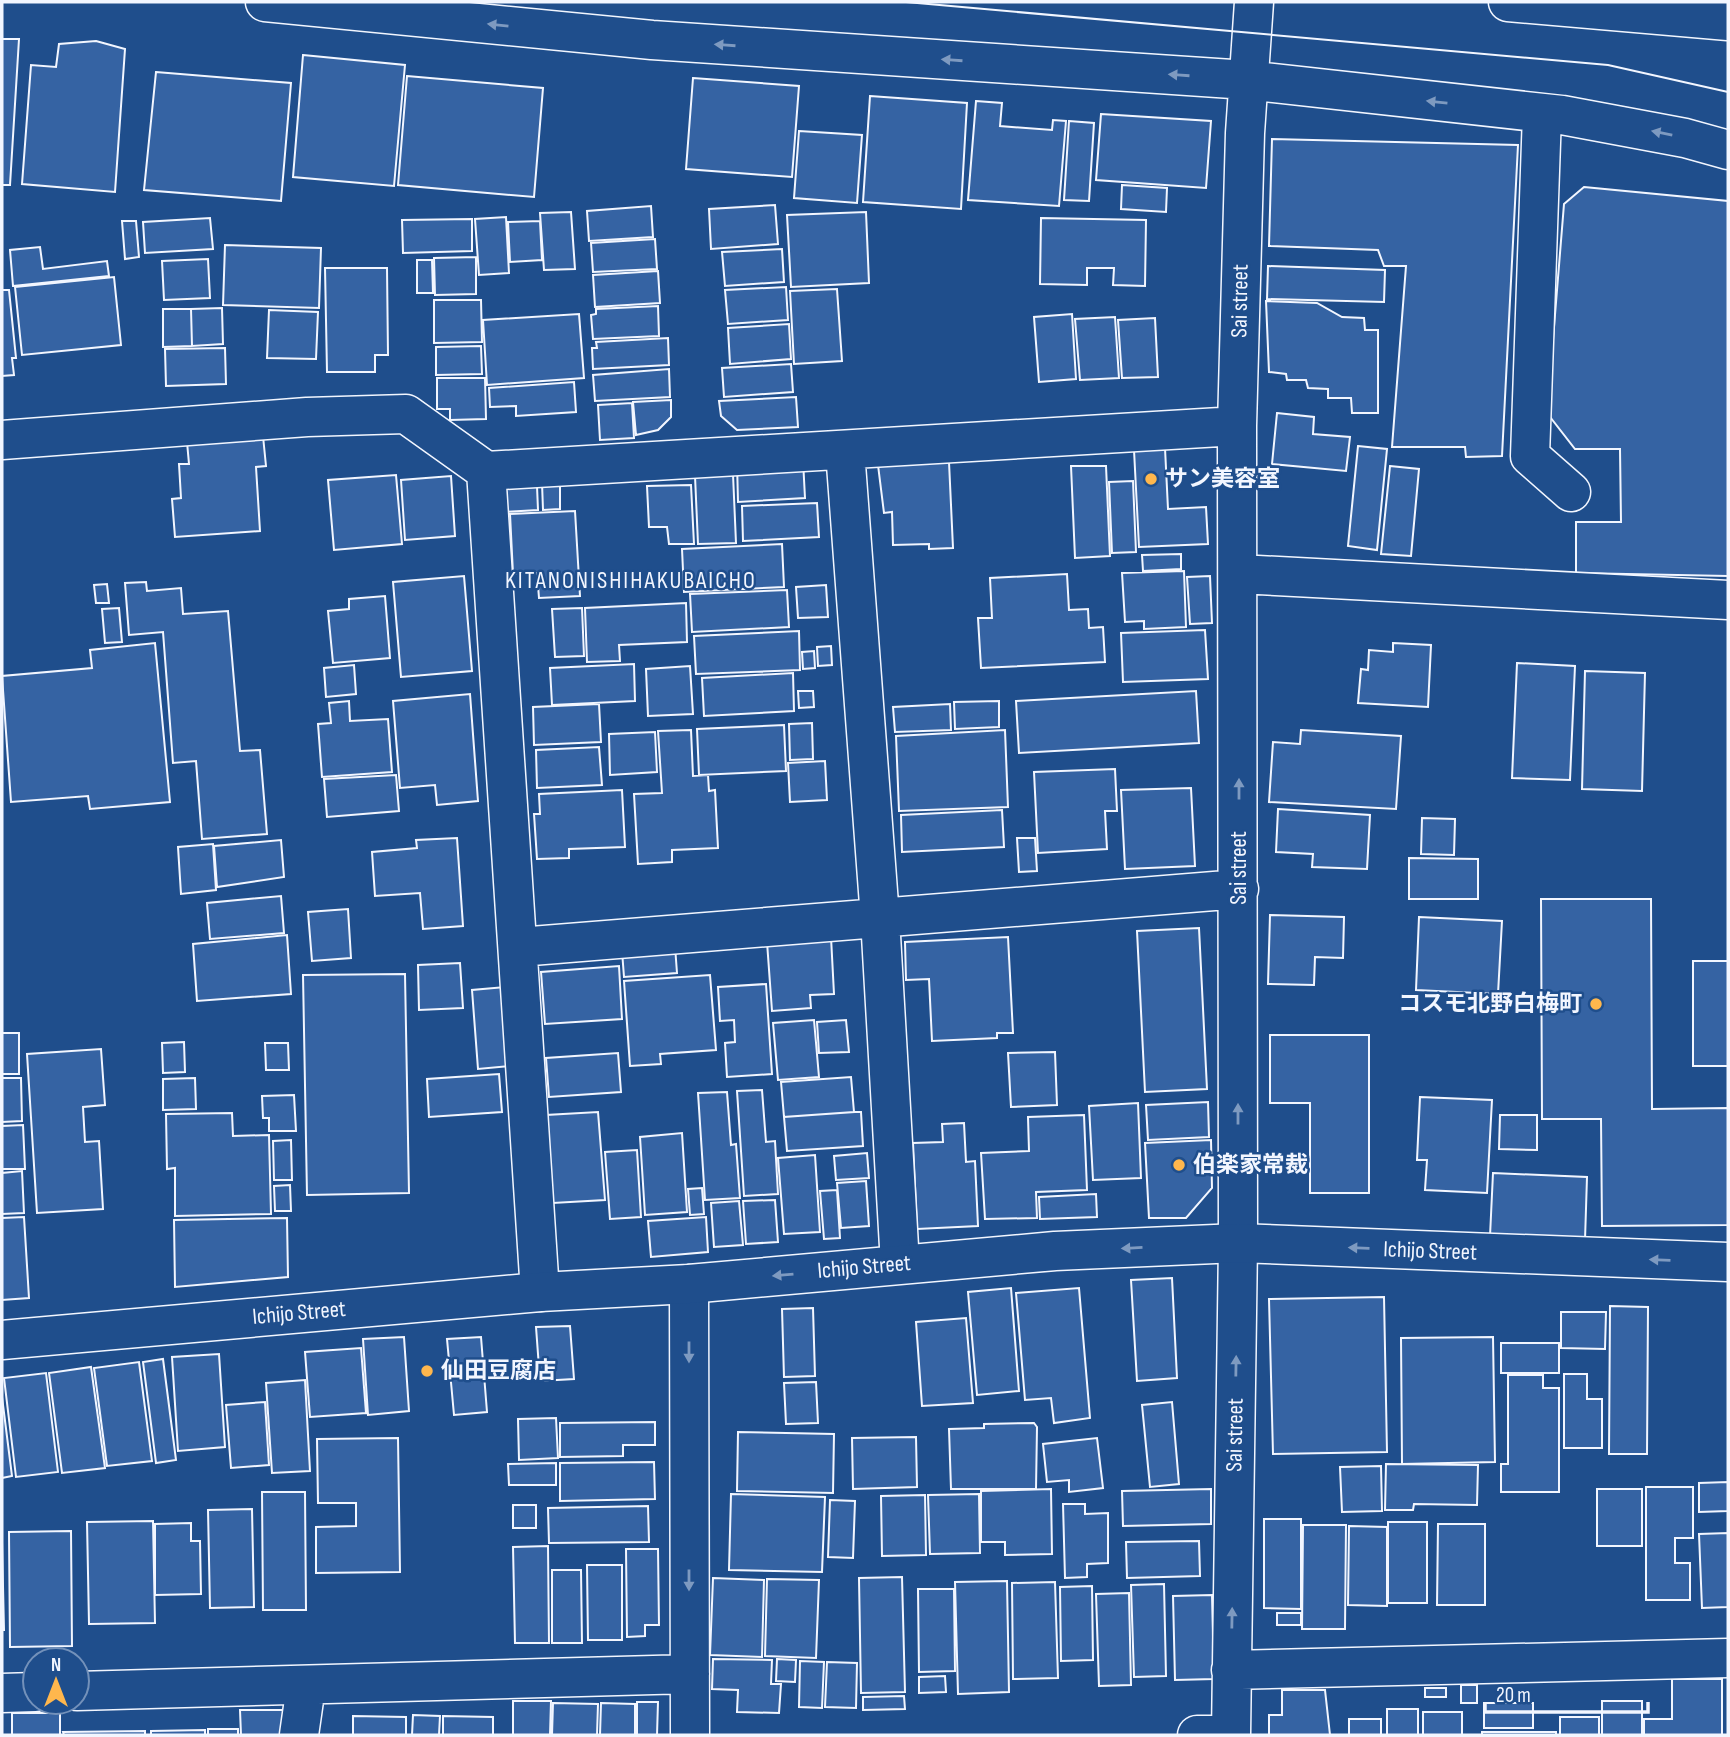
<svg xmlns="http://www.w3.org/2000/svg" width="1730" height="1737" font-family="'Sofia Sans Condensed','Noto Sans JP',sans-serif">
<style>
.building{fill:#3563a3;stroke:#f2f6ff;stroke-width:2}
.lines{fill:none;stroke-linecap:round;stroke-linejoin:round}
.minor-casing{stroke:#f2f6ff;stroke-width:41}
.major-casing{stroke:#f2f6ff;stroke-width:41}
.minor{stroke:#1f4e8c;stroke-width:38}
.major{stroke:#1f4e8c;stroke-width:38}
.tram{stroke:#f2f6ff;stroke-width:2}
.oneway{fill:#7e9ac0}
.poi-dot{fill:#ffb74d;stroke:#1f4e8c;stroke-width:2.5}
.labels{text-anchor:middle;dominant-baseline:central;stroke-width:5;stroke-linejoin:round;paint-order:stroke}
.street-label{font-size:23px;fill:#f2f6ff;stroke:#1f4e8c}
.poi-label{font-size:23px;font-weight:bold;fill:#f2f6ff;stroke:#1f4e8c;text-anchor:start}
.neighbourhood-label{font-size:24px;letter-spacing:2px;fill:#f2f6ff;stroke:#1f4e8c}
</style>
<rect width="100%" height="100%" fill="#1f4e8c"/>
<path class="building" d="M2,39H19L10,185H2Z
M96,41L125,49L115,192L22,184L31,65L56,67L59,44Z
M303,55L405,65L394,186L293,177Z
M156,72L291,83L281,201L144,190Z
M407,76L543,88L534,197L398,185Z
M693,78L799,86L792,177L686,169Z
M870,96L967,103L961,209L863,202Z
M976,101L1002,103L1000,126L1052,130L1053,120L1066,121L1059,206L968,200Z
M1101,114L1211,121L1206,188L1096,180Z
M1069,121L1094,123L1089,201L1064,200Z
M799,131L862,135L857,203L794,198Z
M1272,139L1518,145L1502,456L1466,457L1465,447H1392L1406,266H1384L1378,250L1269,246Z
M1122,185L1167,188L1166,212L1121,209Z
M1584,187L1728,201V576L1576,573V522H1621L1620,449H1575L1547,413L1564,204Z
M775,205L778,244L711,249L709,209Z
M651,206L653,237L589,241L587,211Z
M571,212L575,269L544,270L540,213Z
M866,212L869,283L791,287L787,215Z
M506,217L509,273L479,275L475,219Z
M210,218L213,249L145,253L143,222Z
M1041,218L1146,220L1145,286L1113,285L1114,268H1087V285L1040,284Z
M472,219V251L403,253L402,220Z
M122,221H136L139,257L125,259Z
M540,221L542,260L510,262L508,222Z
M655,239L657,269L593,272L591,243Z
M225,245L321,248L319,308L223,305Z
M40,247L43,269L107,261L109,276L13,286L10,250Z
M782,249L784,282L725,286L722,252Z
M476,257V294L435,295L434,258Z
M208,259L210,298L164,300L162,261Z
M417,260H432L433,293H417Z
M1268,266L1385,270L1384,302L1267,299Z
M325,268H387L388,355H375V372H327Z
M658,271L660,303L595,307L593,275Z
M114,277L121,345L22,355L15,287Z
M786,287L788,320L728,324L725,290Z
M837,289L842,361L794,364L790,291Z
M2,290H9L16,358H12L14,375L2,376Z
M434,300H481L482,342L434,343Z
M1266,301L1317,303L1342,317L1364,318L1365,330H1378V413H1352L1351,398H1328V389L1308,388L1306,380H1287L1286,374L1269,372Z
M658,306L659,336L593,339L591,315L596,314V309Z
M222,308L223,344L192,346L191,309Z
M163,309H191L192,346L163,347Z
M269,310L318,312L316,359L267,358Z
M579,314L584,378L487,385L483,320Z
M1072,314L1076,379L1039,382L1034,317Z
M1115,317L1119,378L1080,380L1075,319Z
M1155,318L1158,377L1122,378L1118,320Z
M789,324L791,359L730,364L728,328Z
M668,338L669,365L593,369L592,348H597L596,342Z
M481,346L482,374L436,375V347Z
M225,348L226,384L166,386L165,349Z
M791,364L793,392L724,397L722,368Z
M669,369L670,397L595,401L593,375Z
M437,378H485L486,419L450,420V409H437Z
M574,382L576,412L516,416V406L490,407L489,388Z
M796,397L798,427L737,430L721,416L719,401Z
M671,400V417L658,430L636,435L633,402Z
M632,403L634,438L600,440L598,405Z
M1277,413L1314,417L1313,434L1350,437L1346,471L1272,464Z
M263,436L266,466L256,467L260,531L175,537L172,499L181,498L179,464H189L187,442Z
M1358,446L1387,449L1377,550L1348,546Z
M1165,448L1168,509L1206,507L1208,544L1139,547L1134,450Z
M803,460L805,498L738,502L737,463Z
M949,462L953,548L929,549V544L893,545L892,512L884,513L878,465Z
M1071,466H1106L1110,556L1075,558Z
M1390,466L1419,469L1411,556L1381,554Z
M733,474L736,543L698,544L695,476Z
M396,475L402,544L334,550L328,480Z
M451,476L455,536L405,540L401,480Z
M1133,481L1136,552L1112,553L1109,482Z
M560,482V509L543,510L542,483Z
M691,485L694,544H669L667,527H649L647,486Z
M537,486L538,510L505,512L504,488Z
M817,503L819,537L743,541L742,506Z
M575,511L580,596L539,598L537,573L513,574L510,514Z
M782,544L784,587L684,592L682,549Z
M1181,554V569L1143,571L1142,555Z
M1184,571L1186,627L1144,629V621L1125,622L1122,573Z
M1067,574L1069,610L1088,609L1089,628L1103,627L1105,662L981,668L978,618H992L990,578Z
M464,576L472,671L401,677L393,582Z
M1210,576L1212,623L1190,624L1187,577Z
M146,582L147,591L181,588L183,614L228,611L240,751L260,750L267,834L202,839L196,761L173,763L163,632L129,635L125,583Z
M107,584L109,603H96L94,585Z
M826,585L828,617L798,618L796,587Z
M787,590L789,627L692,632L690,594Z
M385,596L390,658L333,663L328,611L349,609V599Z
M686,603L687,642L619,645L620,661L587,662L585,608Z
M119,608L122,642L105,643L102,609Z
M582,608L584,656L555,657L552,609Z
M1205,630L1208,679L1123,682L1121,633Z
M799,631L800,670L696,674L694,636Z
M155,643L170,802L90,809L88,796L11,802L2,676L92,668L90,650Z
M1393,643L1431,645L1428,707L1358,703L1361,669L1368,670L1369,650L1393,652Z
M831,646L832,665L818,666L817,647Z
M814,651L815,668L803,669L802,652Z
M1517,663L1575,666L1570,780L1512,778Z
M634,664L635,701L552,705L550,668Z
M354,665L356,694L326,697L324,668Z
M690,666L693,714L648,716L646,669Z
M1585,671L1645,673L1642,791L1582,789Z
M793,673L794,711L704,716L702,678Z
M798,691H813L814,707L799,708Z
M1196,691L1199,743L1019,753L1016,701Z
M470,694L478,801L437,805L435,785L400,788L393,701Z
M349,701L350,721L388,719L392,772L322,777L318,724L331,723L329,703Z
M999,701V727L955,729L954,702Z
M599,704L601,742L534,745L533,707Z
M950,704L951,730L895,732L893,707Z
M812,723L813,759L790,760L789,724Z
M784,725L786,771L699,775L697,729Z
M691,730L693,776L708,775L709,791L715,790L718,848L672,850V862L638,864L634,794L662,793L658,731Z
M1005,730L1008,807L899,811L896,736Z
M1301,730L1401,736L1396,809L1269,802L1273,742L1300,744Z
M655,732L657,772L610,775L609,734Z
M599,747L602,785L537,788L536,750Z
M825,761L827,800L790,802L788,763Z
M1115,769L1117,811H1105L1107,849L1038,853L1034,772Z
M396,775L399,811L327,817L324,779Z
M1191,788L1195,866L1125,869L1121,790Z
M622,790L625,847L569,849V858L537,859L534,814H540L539,794Z
M1278,809L1370,815L1367,869L1312,867L1313,854L1276,852Z
M1002,810L1004,847L902,852L901,815Z
M1422,818L1455,819L1454,855L1421,854Z
M457,838L463,926L423,929L420,893L375,896L372,852L417,848L416,840Z
M1017,838H1035L1037,871L1019,872Z
M281,840L284,877L217,887L214,846Z
M213,844L216,890L181,894L178,847Z
M1409,858L1478,859V899H1409Z
M281,896L284,933L210,939L207,903Z
M1541,899H1651L1652,1109L1728,1108V1225L1602,1226L1601,1119H1542Z
M348,909L351,958L312,961L308,912Z
M1270,915L1344,917L1343,958L1315,957L1314,985L1268,984Z
M1419,917L1502,921L1498,994L1416,990Z
M1199,928L1207,1089L1145,1092L1137,931Z
M287,935L291,994L197,1001L193,944Z
M831,937L834,994L810,995L811,1008L772,1011L767,942Z
M1008,937L1013,1033H997V1038L932,1041L929,979L906,980L905,942Z
M675,946L677,973L624,977L622,951Z
M1693,961H1728V1066H1693Z
M460,963L463,1008L419,1010L418,965Z
M619,966L622,1019L545,1024L541,972Z
M405,974L409,1193L307,1195L303,975Z
M710,975L716,1050L660,1054L661,1064L630,1066L624,981Z
M766,984L772,1074L727,1077L725,1043L735,1042L734,1020L720,1021L718,987Z
M505,987L510,1066L478,1069L472,990Z
M814,1020L819,1077L778,1080L773,1023Z
M846,1020L849,1052L819,1053L817,1022Z
M2,1033H19V1074H2Z
M1270,1035H1369V1193H1310V1103H1270Z
M184,1042L185,1072L163,1073L162,1043Z
M265,1043H288L289,1070H266Z
M101,1049L105,1105L83,1107L85,1142L99,1141L103,1209L37,1213L27,1054Z
M1055,1052L1057,1105L1011,1107L1008,1053Z
M618,1053L621,1092L549,1097L546,1058Z
M499,1074L502,1112L429,1117L427,1079Z
M851,1077L854,1112L784,1117L781,1082Z
M2,1078H21L22,1121L2,1122Z
M195,1078L196,1109L163,1110V1079Z
M762,1090L766,1142L775,1141L778,1194L744,1196L737,1091Z
M727,1092L731,1145L736,1144L740,1198L705,1200L698,1093Z
M294,1095L296,1131H269V1118H263L262,1096Z
M1420,1097L1492,1100L1487,1193L1425,1190L1427,1160H1417Z
M1208,1102L1209,1137L1148,1140L1146,1105Z
M1138,1103L1141,1178L1093,1180L1089,1106Z
M598,1112L605,1200L553,1203L546,1115Z
M854,1112H861L863,1146L787,1151L784,1117Z
M232,1113L233,1136L269,1135L271,1214L175,1216V1168L167,1169L166,1114Z
M1084,1115L1087,1190L1036,1192L1037,1218L985,1219L981,1153L1029,1151L1028,1117Z
M1500,1115H1537V1150L1499,1149Z
M964,1123L966,1162L975,1161L978,1226L917,1229L913,1143L943,1142L942,1124Z
M23,1125L25,1169H2V1126Z
M682,1133L687,1212L645,1215L640,1137Z
M291,1140L292,1180H274L273,1141Z
M1211,1140L1212,1188L1186,1218H1149L1145,1143Z
M637,1150L641,1217L610,1219L605,1152Z
M867,1153L869,1178L836,1180L834,1156Z
M815,1155L820,1232L784,1234L778,1158Z
M22,1171L24,1213L2,1214V1173Z
M1493,1173L1587,1177L1585,1240L1490,1236Z
M866,1181L869,1226L841,1228L837,1183Z
M290,1185L291,1211H275L274,1186Z
M702,1188L704,1214L690,1215L688,1189Z
M837,1190L840,1238L824,1239L820,1191Z
M1096,1194L1097,1217L1040,1219L1039,1197Z
M775,1200L778,1242L746,1244L743,1201Z
M739,1201L743,1245L714,1247L711,1203Z
M24,1217L29,1298L2,1300V1218Z
M706,1217L708,1252L651,1257L648,1221Z
M287,1218L288,1277L175,1287L174,1220Z
M1172,1278L1177,1378L1137,1381L1131,1280Z
M1011,1288L1019,1391L977,1395L968,1292Z
M1079,1288L1090,1418L1054,1423L1051,1398L1025,1400L1016,1293Z
M1384,1297L1387,1452L1273,1454L1269,1299Z
M1610,1306L1648,1307L1647,1454H1609Z
M813,1308L815,1376L784,1377L782,1309Z
M1561,1312H1606L1605,1349L1561,1348Z
M966,1318L973,1403L922,1406L916,1322Z
M570,1326L574,1379L540,1381L536,1327Z
M404,1337L409,1411L368,1415L363,1339Z
M481,1337L487,1412L454,1415L447,1339Z
M1493,1337L1495,1462L1402,1464L1401,1338Z
M1501,1343H1559V1373H1501Z
M361,1348L366,1413L310,1417L305,1352Z
M219,1354L225,1447L178,1451L172,1357Z
M163,1359L176,1460L156,1463L143,1362Z
M139,1362L152,1461L107,1466L94,1368Z
M91,1367L105,1468L62,1473L49,1373Z
M46,1373L58,1472L16,1477L4,1378Z
M1564,1374H1587V1399H1602V1448H1564Z
M1508,1375H1543V1388H1559V1492H1501V1464H1508Z
M305,1380L310,1471L272,1473L266,1383Z
M816,1382L818,1423L786,1424L784,1383Z
M2,1397L12,1476L2,1478Z
M265,1402L269,1465L231,1468L226,1405Z
M1172,1402L1179,1484L1150,1487L1142,1405Z
M556,1418L558,1458L519,1460L518,1419Z
M655,1422V1445H623V1456L560,1457V1423Z
M1034,1423L1037,1427L1036,1489H951L949,1429L984,1428V1424Z
M738,1432L834,1434L833,1493L737,1491Z
M916,1437L917,1487L853,1489L852,1438Z
M398,1438L400,1572L316,1573V1527L356,1526V1503H318L317,1439Z
M1097,1438L1103,1488L1069,1492V1480L1047,1482L1043,1444Z
M654,1462L655,1499L560,1501V1463Z
M556,1463V1485H509L508,1464Z
M1386,1464L1478,1465L1477,1505L1414,1504L1413,1510H1385Z
M1381,1466L1382,1511L1342,1512L1340,1467Z
M1728,1482V1511L1699,1512V1483Z
M1646,1487H1693V1538H1675V1563H1690V1600H1646Z
M1051,1489L1052,1554L1005,1555V1542H981V1491Z
M1211,1489V1524L1123,1526L1122,1491Z
M1597,1489H1642V1546H1597Z
M262,1492H305L306,1610H263Z
M731,1494L825,1497L822,1572L729,1570Z
M979,1494L980,1553L930,1554L928,1495Z
M925,1495L926,1555L882,1556L881,1496Z
M830,1500L855,1501L853,1558L828,1557Z
M1063,1504H1085V1514L1108,1513V1563L1087,1564V1577L1065,1578Z
M513,1505H536V1528H513Z
M648,1506L649,1542L549,1543L548,1508Z
M252,1509L254,1607L210,1608L208,1510Z
M1264,1519H1301V1609L1264,1608Z
M153,1521L155,1623L89,1624L87,1522Z
M1388,1522H1427V1603H1388Z
M191,1523V1541H200L201,1594L155,1595V1524Z
M1438,1524H1485V1605H1437Z
M1303,1525H1346L1345,1629H1302Z
M1349,1526L1387,1527V1606L1348,1605Z
M71,1531L72,1646L10,1647L9,1532Z
M1728,1533V1607L1702,1608L1699,1534Z
M1199,1541L1200,1576L1127,1578L1126,1542Z
M2,1542L4,1630H2Z
M548,1546L549,1643H515L513,1547Z
M626,1549H658L659,1625H645V1636L627,1637Z
M587,1565H622V1640H588Z
M552,1570H581L582,1643H552Z
M902,1577L905,1692L861,1693L859,1578Z
M713,1578L764,1580L762,1657L710,1655Z
M767,1579L819,1580L816,1658L765,1656Z
M1007,1581L1009,1692L958,1694L955,1582Z
M1055,1582L1058,1678L1013,1679L1012,1583Z
M1164,1584L1166,1676L1134,1677L1131,1585Z
M1092,1586L1093,1660L1061,1661L1060,1587Z
M918,1589H954L955,1671L919,1672Z
M1129,1593L1131,1685L1099,1686L1096,1594Z
M1212,1595L1214,1679L1175,1680L1173,1596Z
M1277,1613H1301V1625H1277Z
M713,1659L772,1660L771,1684H781L779,1713L737,1712L738,1690L712,1689Z
M777,1659L796,1660L795,1682L776,1681Z
M800,1661L824,1662L822,1708L799,1707Z
M827,1662L857,1663L856,1708L825,1707Z
M945,1676L946,1692L919,1693V1677Z
M1672,1679H1722V1735H1644V1719H1672Z
M1461,1685H1477V1703H1461Z
M1425,1688H1446V1697H1425Z
M1282,1690H1325L1330,1735H1269V1715H1282Z
M904,1696L905,1709L863,1710V1697Z
M513,1701H551L550,1735H513Z
M1602,1701H1642V1735H1602Z
M637,1702H658L657,1735H637Z
M553,1703L598,1704L597,1735H552Z
M601,1703L635,1704V1735H600Z
M1484,1703H1533V1728H1484Z
M1387,1709H1418V1735H1387Z
M240,1710H290L287,1735H241Z
M1423,1712H1462V1735H1423Z
M12,1713H60V1735H12Z
M413,1715L440,1716L439,1735H412Z
M353,1716L406,1717V1735H353Z
M443,1716L493,1717V1735H443Z
M1560,1717H1599V1735H1560Z
M1349,1719H1381V1735H1349Z
M208,1729H238V1735H208Z
M205,1730V1735H151V1731Z
M145,1731V1735H64L63,1732Z
M1482,1732H1556V1735H1482Z"/>
<g class="lines">
<defs>
<path id="minor" d="M265,2L652,40L1247,80L1562,115L1685,138L1728,150
M1508,2L1728,21
M1542,114L1530,456L1571,492
M2,440L307,417L406,414L486,471L1237,426
M845,451L880,918L900,1264
M486,471L540,1292
M1239,574L1728,600
M519,947L1239,889
M689,1284L690,1735
M1231,1670L1728,1658
M77,1691L690,1674
M2,1693L35,1692
M299,1735L306,1686
M1197,1735H1231
M1231,1735L1238,1243L1237,426L1245,133L1254,2"/>
<path id="major" d="M2,1340L540,1292L689,1284L1055,1251L1238,1243L1728,1262"/>
</defs>
<use href="#minor" class="minor-casing"/>
<use href="#major" class="major-casing"/>
<use href="#minor" class="minor"/>
<use href="#major" class="major"/>
<path class="tram" d="M906,2L1608,65L1728,92"/>
</g>
<defs><path id="oneway-solid" d="M-6-.8H1V-3.2L6.5 0L1 3.2V.8H-6Z" transform="scale(1.75)"/></defs>
<g class="oneway">
<use href="#oneway-solid" transform="translate(498 25) rotate(-174)"/>
<use href="#oneway-solid" transform="translate(725 45) rotate(-176)"/>
<use href="#oneway-solid" transform="translate(952 60) rotate(-176)"/>
<use href="#oneway-solid" transform="translate(1179 75) rotate(-176)"/>
<use href="#oneway-solid" transform="translate(1437 102) rotate(-174)"/>
<use href="#oneway-solid" transform="translate(1662 133) rotate(-169)"/>
<use href="#oneway-solid" transform="translate(1239 789) rotate(-90)"/>
<use href="#oneway-solid" transform="translate(1238 1114) rotate(-90)"/>
<use href="#oneway-solid" transform="translate(1132 1248) rotate(177)"/>
<use href="#oneway-solid" transform="translate(1359 1248) rotate(-178)"/>
<use href="#oneway-solid" transform="translate(1660 1260) rotate(-178)"/>
<use href="#oneway-solid" transform="translate(783 1275) rotate(175)"/>
<use href="#oneway-solid" transform="translate(689 1352) rotate(90)"/>
<use href="#oneway-solid" transform="translate(1236 1366) rotate(-89)"/>
<use href="#oneway-solid" transform="translate(689 1580) rotate(90)"/>
<use href="#oneway-solid" transform="translate(1232 1618) rotate(-89)"/>
</g>
<g class="poi-dot">
<circle cx="1151" cy="479" r="7"/>
<circle cx="1596" cy="1004" r="7"/>
<circle cx="1179" cy="1165" r="7"/>
<circle cx="427" cy="1371" r="7"/>
</g>
<g class="labels">
<g class="street-label">
<text transform="translate(1240 301) rotate(-89)">Sai street</text>
<text transform="translate(1239 868) rotate(-90)">Sai street</text>
<text transform="translate(1430 1251) rotate(2)">Ichijo Street</text>
<text transform="translate(864 1267) rotate(-5)">Ichijo Street</text>
<text transform="translate(299 1313) rotate(-5)">Ichijo Street</text>
<text transform="translate(1235 1435) rotate(-89)">Sai street</text>
</g>
<g class="poi-label">
<text x="1165" y="479">サン美容室</text>
<text x="1582" y="1004" text-anchor="end">コスモ北野白梅町</text>
<text x="1193" y="1165">伯楽家常裁</text>
<text x="441" y="1371">仙田豆腐店</text>
</g>
<g class="neighbourhood-label">
<text x="631" y="580">KITANONISHIHAKUBAICHO</text>
</g>
</g>
<rect width="1730" height="1737" fill="none" stroke="#f2f6ff" stroke-width="7"/>
<g transform="translate(56 1681)"><circle r="33" fill="#1f4e8c" stroke="#7391ba" stroke-width="2"/>
<path d="M0-5L12 26L0 18L-12 26Z" fill="#ffb74d"/>
<text y="-10" font-size="19" font-weight="bold" text-anchor="middle" fill="#f2f6ff">N</text>
</g>
<path d="M1485 1702v10h163v-10" fill="none" stroke="#f2f6ff" stroke-width="3.5"/>
<text x="1496" y="1702" font-size="21" fill="#f2f6ff" stroke="#1f4e8c" stroke-width="5" paint-order="stroke">20 m</text>
</svg>
